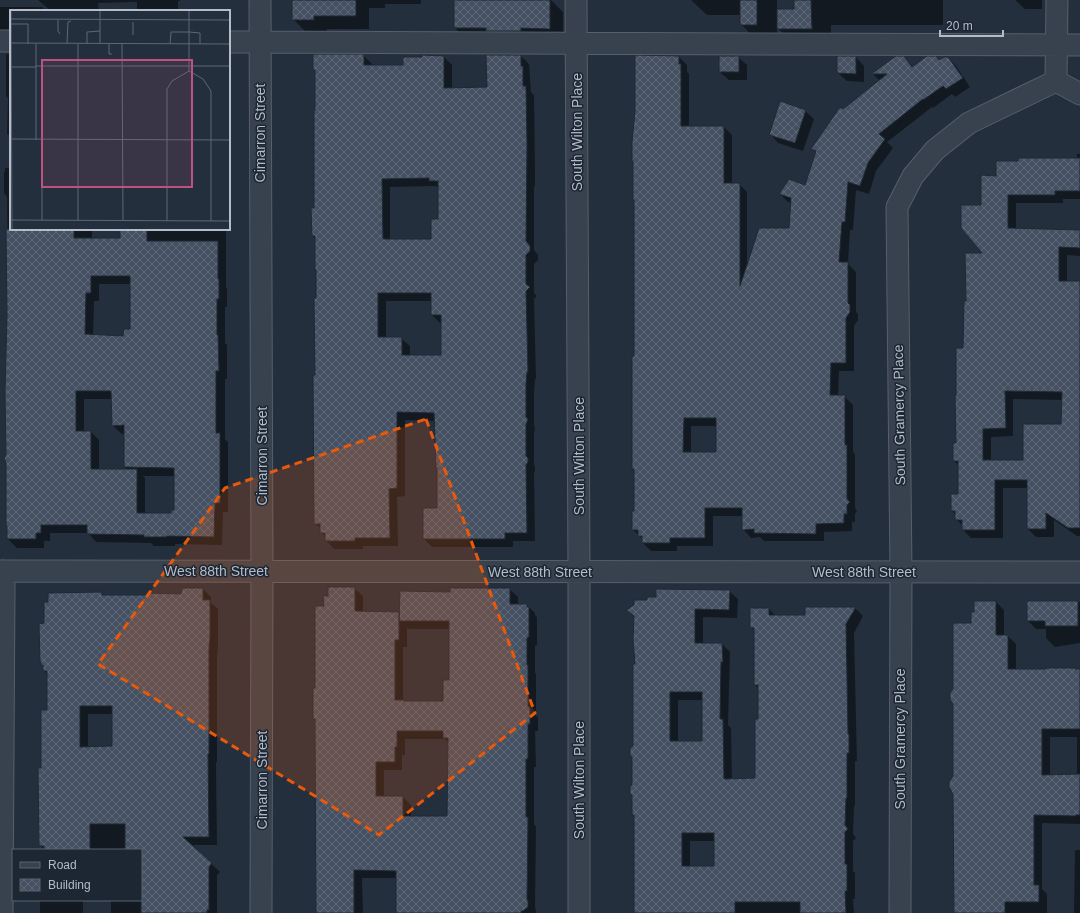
<svg xmlns="http://www.w3.org/2000/svg" width="1080" height="913" font-family="Arial,sans-serif">
<style>
.shadow{fill:#0007;fill-rule:evenodd}
.building{fill:url(#building-cross-hatch);stroke:#1f2835;fill-rule:evenodd}
.lines{fill:none;stroke-linecap:round;stroke-linejoin:round}
.minor-casing{stroke:#565f6c;stroke-width:23}
.minor{stroke:#38414e;stroke-width:21}
.marked{fill:#e8590c;fill-opacity:0.2;stroke:#e8590c;stroke-width:3;stroke-dasharray:8 5;stroke-linejoin:round}
.labels{text-anchor:middle;dominant-baseline:central;stroke-width:3;stroke-linejoin:round;paint-order:stroke}
.street-label{font-size:14px;fill:#b4bcc9;stroke:#1d2633}
.inset-road{fill:none;stroke:#5e6776;stroke-width:1}
.view{fill:#bd5182;fill-opacity:0.15;stroke:#bd5182;stroke-width:2}
.inset-edge{fill:none;stroke:#b4bcc9;stroke-width:2}
</style>
<defs>
<pattern id="building-cross-hatch" width="8" height="8" patternUnits="userSpaceOnUse"><rect width="8" height="8" fill="#455162"/><path d="M0 0l8 8M0 8l8-8" fill="none" stroke="#5d6877"/></pattern>
</defs>
<rect width="100%" height="100%" fill="#242f3e"/>
<path class="shadow" d="M38,0H180V1H178V11H137V2L98,3L99,11H51Z
M293,0H421V4H385V8H369V29H327V32H306L293,19Z
M455,0H551L563,12V41H468L455,28Z
M691,0H777V10H795V0H943V25H831V49H798L777,27V45H761L741,24V15H707Z
M1015,0H1042V9H1025Z
M0,7H42L46,11H11V34L0,32Z
M6,54H11V229H92V239H121V229H226V287L227,289V307H225V343L227,345V379H225V439L228,442V512H223L222,545L175,544V546H154L151,543L96,542L88,533H50V541H44V548H17L8,539V274L7,197L4,193V172H5V168H9V135L7,134L8,98L6,96ZM99,284H131V330L124,337L93,335L94,301H99ZM84,399H112L113,426L122,434H125V467L127,470H99V440L91,432H84ZM143,476H175L176,511L172,514H145V478Z
M363,55L372,64V66H404L444,57L452,65V89L488,88L521,56L529,64L531,92L534,95L535,171V186H534V250L538,255V260L534,264V293L537,296L534,299L536,379H535L534,394V426L535,428L534,434V465L535,467V471L534,473L535,541H513V547H432L424,539L438,509V469L437,468L436,421L405,420V496L397,497L398,546H363V549H334L326,540V537L321,532V529L315,523L316,239L313,236L312,209H315L316,72L314,69ZM436,186L439,189V220L432,240H390V187ZM386,301H432V315L440,323H442V356H410V346L401,338H386Z
M679,57L687,65V72L689,74V127H724L732,135V184H739L747,192V264L790,229L792,203L788,202L780,194L806,186L817,153L812,149L843,110L880,81L873,74L896,57H904L913,67L939,61L948,58L956,66L970,87L955,97L952,94L933,108L932,107L887,142L893,148L876,171L869,194L856,190L853,230H850L848,264L856,272V312L858,314V320L854,326V371H839L838,396H844L853,405V452L855,454V508L857,511L855,514V522H852V531L824,532V541H764L760,537L751,538L743,529V516H713V546H677V551H651L643,543V539L633,530L635,512V470L633,469L635,357ZM691,426H717V453H691Z
M738,57L747,65V80H729L720,72Z
M856,57L864,66V82L847,81L838,73Z
M805,111L814,119L803,151L778,143L770,134Z
M1077,154H1080V199H1063V203H1016V229L1080,231V256L1067,255V282H1080V536H1077L1054,520V537H1036L1028,529V488H1003V538H971L963,530V526L956,519V515L952,511V495H959V466L954,461L957,444V397L964,349L967,302L984,254L982,206L997,177L1019,162L1077,159ZM1013,399L1063,400L1062,425L1024,461H991V437L1013,436Z
M354,588L363,596V612L399,613L400,615L451,593L509,589L518,597V605H527L535,613V615L537,617V645L535,646V673L536,674V716L538,717V731H535L536,767H534V825L536,826L535,908L536,910V913H397V878H362L363,913H316V721L314,719L316,689L325,607ZM407,627L409,629H450V681L444,702H405L403,701V647H407ZM405,739H445L449,743L448,817H411V805L403,797H384V770H402V755H405Z
M203,589L211,597V603L218,609V646L217,657V762H216L217,845H191L220,872L217,875V913H111V900H141V850H43V848L40,845L42,769L48,711V675L44,670V667L42,665L45,624L102,593L104,596L182,595ZM88,714H113V747L88,748Z
M729,591L738,599L737,618L703,617V644H722L730,652L728,725L731,728L732,780L756,779L759,720V689L755,685V631L751,628L769,609L776,616H806L855,608L863,616L854,633L857,761H855V806H854L853,834L856,838L853,841V871L855,873V899H853L854,913H635V817L633,815V785L636,665L635,618L628,611L648,601ZM678,700H703V742H678ZM690,841H715V867H690Z
M996,602L1004,610V636H1008L1016,644V670L1080,669V824L1042,823V889L1047,894V913H955L954,689L972,624ZM1050,737H1077V775L1050,776Z
M1028,602H1080V643L1055,647L1046,638V629H1036L1028,621Z
M1075,850H1080V913H1074Z
M40,900H83V913H40Z"/>
<path class="building" d="M292,0H356V16H314V20H292Z
M454,0H550V29L521,28V31H486V28H454Z
M740,0H757V25H740Z
M794,0H811L812,29H777V9H794Z
M313,54H364V65H403V57H422V55L444,56V88L487,87L486,55H521V66H523V86H526L527,144L526,241L530,246V251L526,255V284L530,287L526,291L528,372H527L526,385V417L528,419L526,425V456L528,458V462L526,465L527,533H505V539H423V508H437V468H436L434,413L397,412V488L389,489L390,538H355V541H325V533H320V524H314L313,375H315L314,298H316V270H315V236H312L311,208H314V110H315V70H313ZM429,178V181H438V219H431V239H383L382,179ZM378,293H431V315H441V355H402V337H378Z
M635,55L679,56V64H681V126H724V183H740V286L759,228H789L791,198L779,194L789,179L805,185L816,151L811,149L840,107L843,109L887,74H871L896,56H904L912,67L927,56H936L939,60L944,57H948L963,78L946,89L943,86L923,100V99L879,134L885,139L868,163L860,186L848,182L845,222H842L839,262H848V303L850,305V312L846,318V363H831L830,395H845V445H847V499L850,502L847,505V514H844V523L816,524V534L754,533V529L742,530V508H705V538H670V543H642V536H638V530H632V511H634V469H632V356H634V200H633V161H632V142L635,111ZM684,418H716V452H683Z
M719,56H739V72H719Z
M837,56H856V74L837,73Z
M780,101L806,110L795,143L769,135Z
M1018,158H1080V191H1055V195H1008V228L1080,230V248L1059,247V281H1080V528H1068L1046,513V529H1027V480H995V530H962V520H955V511H951V494H958V461H953V443H956L955,396H956V348H963L964,301H966L965,253H982L961,228V205H981V175L996,176V161H1018ZM1005,391L1062,392L1061,424H1023V460H983V429L1006,428Z
M6,229H74V238H120V229H147V241H218V279H219V299H217V335H218L219,371H216V433H220V503H215L214,537L167,536V537H144V535L87,534V525H41V533H36V539H7V526H6V463L4,458L6,455L5,392L7,315ZM91,276H130V329H124L123,336L85,334L86,293H91ZM76,391H111L112,426L124,425V467L174,468V510H171V513H137V469H91V431H76Z
M328,587H355V611L399,612V640H395V700H404V701H443V680H449V621H399L400,591L450,592V588H510V604H527V607H529V637L527,638V665H528V706L530,708V724H528V759H526V817H528L527,899L528,901V907L523,911H521V913H396V871L354,870V913H316L315,719H313V688H315V606H324L323,596H328ZM397,731H443V738H448L447,816H403V796H376V762H395V747H397Z
M182,588H203V600H210V637L209,648V754H208L209,837H183L212,863L209,867V910H207V913H141V850H125V824H90V850H44V846H39L38,768H41V710H47V671H43V665L41,666V662H40L39,624L44,623V602H48V593L102,592V595H148V593L181,594V591H182ZM80,706H112V746L80,747Z
M656,589L730,590L729,610L695,609V643H722L723,662H721L720,719H723L724,779L755,778V719H758V685H754V628H750V608H769V615H805V607H856L846,624L848,734H849V753H847V798H846L845,825L848,829L845,832V864H847V891H845L846,913H800V902H735V913H634V815H632V795L630,794V786L632,785V757L630,755V748L633,746V664H635L633,640L634,616L626,610L634,605V600H647V597H656ZM670,692H702V741H670ZM682,833H714V866H682Z
M974,601H996V635H1008V669H1046V668H1075V669H1080V729H1042V775L1080,774V815H1076V816L1034,815V885H1039V902H1005V913H954L953,794L949,787V782L953,776V704L950,700V693L953,689V623H971V612H974Z
M1027,601H1078V626H1045V621H1027Z"/>
<g class="lines">
<defs>
<path id="minor" d="M260,0L262,571L261,913
M576,0L579,572V913
M0,41H11
M229,42L1080,45
M1056,81L1057,0
M1056,81L1080,94
M0,571L1080,572
M2,913L4,586L3,571
M900,913L901,572L897,207L913,176L935,150L969,123L1056,81"/>
</defs>
<use href="#minor" class="minor-casing"/>
<use href="#minor" class="minor"/>
</g>
<path class="marked" d="M426,419L535,713L379,835L98,664L225,488Z"/>
<g class="labels">
<g class="street-label">
<text transform="translate(577 132) rotate(-90)">South Wilton Place</text>
<text transform="translate(260 133) rotate(-90)">Cimarron Street</text>
<text transform="translate(899 415) rotate(-91)">South Gramercy Place</text>
<text transform="translate(262 456) rotate(-90)">Cimarron Street</text>
<text transform="translate(579 456) rotate(-90)">South Wilton Place</text>
<text x="216" y="571">West 88th Street</text>
<text x="540" y="572">West 88th Street</text>
<text x="864" y="572">West 88th Street</text>
<text transform="translate(900 739) rotate(-90)">South Gramercy Place</text>
<text transform="translate(262 780) rotate(-90)">Cimarron Street</text>
<text transform="translate(579 780) rotate(-90)">South Wilton Place</text>
</g>
</g>
<g transform="translate(10 10)">
<rect width="220" height="220" fill="#242f3e"/>
<path class="inset-road" d="M1,0L2,220M90,0V34M1,9L220,10M48,10V21L50,24M123,12V25M1,14H18V34M0,33L220,34M57,34L58,12L61,11M68,34V210M77,34V22L90,21M99,34V44H102M112,34L113,210M160,34L161,22H179L190,23V34M26,56H220M1,57H26M179,61L193,69L201,81V211M179,61V0M0,129L220,130M26,130V34M0,210L220,211M32,210V130M157,211V79L162,71L179,61"/>
<path class="view" d="M32,50H182V177H32Z"/>
<rect width="220" height="220" class="inset-edge"/>
</g>
<rect x="12" y="849" width="130" height="52" fill="#1d2633" stroke="#59626f"/>
<rect x="20" y="862" width="20" height="6" fill="#38414e" stroke="#59626f"/>
<text x="48" y="869" font-size="12" fill="#b4bcc9">Road</text>
<rect x="20" y="879" width="20" height="12" fill="url(#building-cross-hatch)" stroke="#59626f"/>
<text x="48" y="889" font-size="12" fill="#b4bcc9">Building</text>
<path d="M940 30v6h63v-6" fill="none" stroke="#b4bcc9" stroke-width="2"/>
<text x="946" y="30" font-size="12" fill="#b4bcc9" stroke="#1d2633" stroke-width="3" paint-order="stroke">20 m</text>
</svg>
